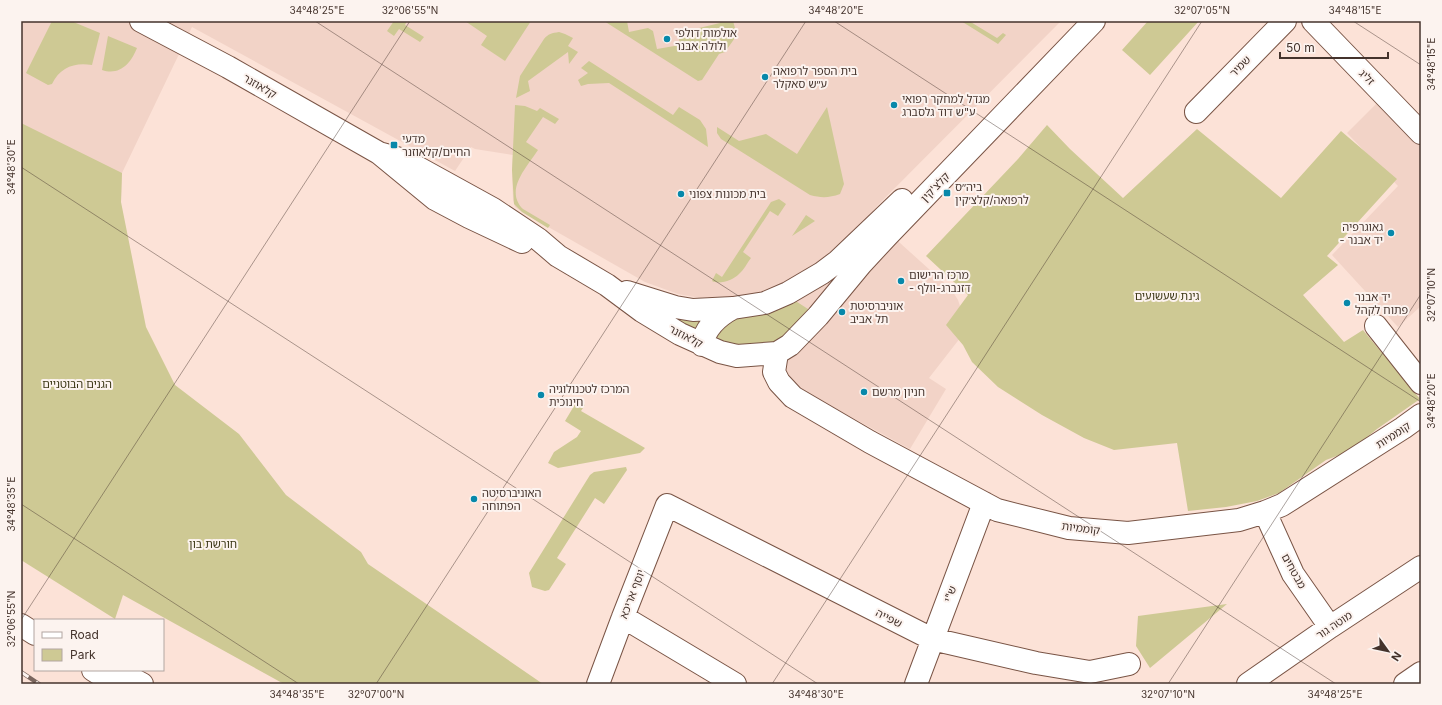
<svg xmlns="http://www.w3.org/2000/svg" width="1442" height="705" font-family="Inter,'Noto Sans Hebrew',sans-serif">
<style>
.built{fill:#f2d3c7}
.green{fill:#cec994}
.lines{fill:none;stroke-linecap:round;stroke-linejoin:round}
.minor-casing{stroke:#795445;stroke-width:24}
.major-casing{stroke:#795445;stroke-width:24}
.highway-casing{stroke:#795445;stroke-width:24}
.minor{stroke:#fff;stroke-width:22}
.major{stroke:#fff;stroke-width:22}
.highway{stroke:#fff;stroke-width:22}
.rail-casing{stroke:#7a665e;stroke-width:4.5}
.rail{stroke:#fcf3ef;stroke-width:3;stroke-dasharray:9;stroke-linecap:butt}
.ticks{fill:none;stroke:#44332c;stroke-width:1;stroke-opacity:0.45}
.poi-dot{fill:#0788aa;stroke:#fcf3ef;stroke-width:1.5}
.labels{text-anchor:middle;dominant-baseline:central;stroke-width:4;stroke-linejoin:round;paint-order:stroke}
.poi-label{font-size:11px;fill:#44332c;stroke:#fcf3ef;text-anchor:start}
.street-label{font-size:11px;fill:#44332c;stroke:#fcf3ef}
.park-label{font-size:11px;fill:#3a3614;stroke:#fcf3ef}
.neatline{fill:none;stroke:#44332c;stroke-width:1.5}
.ticks-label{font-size:10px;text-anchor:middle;fill:#44332c}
</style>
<rect width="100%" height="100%" fill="#fce2d7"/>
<path class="built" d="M21,21H1061L878,205L869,215L951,289L958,300L966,324L964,333L929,378L946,389L910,449L794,386L708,297L700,298L678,294L645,282L522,212L515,207L513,200L512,170L513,155L475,149L471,147L455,171L192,27L122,173L121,202L21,536Z
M1380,100L1421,142V306L1398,327L1332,255L1398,186L1347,133Z"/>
<path class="green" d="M52,21H71L100,33L92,65C75,62 60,67 52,84L48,85L26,73Z
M394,21H407L405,25L424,37L420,42L399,29L394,36L387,31Z
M465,21H531L505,61L481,45L487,36Z
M604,21H627L629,32L648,28L653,31L657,49L680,45L678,33L720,23L719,21H733L737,35L725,52L719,54L702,80L698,81Z
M961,21H969L997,38L1003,33L1006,35L998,44Z
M1148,21H1199L1150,75L1122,50Z
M559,32L565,34L573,38L568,46L578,52L569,64L568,52L528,81L530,91L516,98L520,76L544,39C548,34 552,33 559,32Z
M108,36L137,48C131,63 120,76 102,70Z
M589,61L673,115L679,107L700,120L706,129L708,147L609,83L588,84L581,86L578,80L588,73L581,68Z
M515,105L525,106L537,111L540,108L559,119L555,124L543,117L526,142L538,150C527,167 504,190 523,209L550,225L548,228L522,212L514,204L512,170Z
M827,107L844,184L840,194C829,198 821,198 810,195L721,139L717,133V127L739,141L766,134L797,154Z
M21,123L122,173L121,202L146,327L175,385L239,434L286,495L361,552L368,564L543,684H284L123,595L115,619L21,560Z
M1047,125L1070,149L1123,198L1197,129L1281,198L1341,131L1397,179L1327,256L1338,265L1303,295L1344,342L1363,330L1420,399L1377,429L1350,451L1326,460L1279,493L1257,501L1226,507L1188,511L1177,443L1114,450L1084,438L1042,415L998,387L972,362L963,345L946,325L968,295L926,256L1018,159Z
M779,199L786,204L778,216L770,211L743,252L751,258C747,263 744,270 739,274C733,280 720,285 712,281L716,273L722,277L771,202Z
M806,215L815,221L792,236Z
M794,300L808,309L813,317L761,351L718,342L714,334L720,322Z
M656,308L702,320L700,334Z
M577,401L585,405L581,411L645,448L640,453L558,468L548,463L554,452L577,437L581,431L565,421Z
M626,467L627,470L604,504L595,498L557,558L566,564L549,590L545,591L532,587L529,573L590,475L594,472Z
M1227,604L1150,668L1136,646L1138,616Z"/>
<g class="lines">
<defs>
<path id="minor" d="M141,21L228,67L379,153L435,199L469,217L522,242
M1313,21L1421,133
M1196,112L1285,21
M379,153L404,160L493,209L538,239L558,256L607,285L642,311L680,334L720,352L737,356L777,353L790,345L818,316L861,264L887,236L1094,21
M627,292L675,307L693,310L733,308L765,303L788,293L822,273L838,261L902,200
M1376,326L1421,383
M702,345C705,327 718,316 733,308
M777,353L774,372L779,382L793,397L870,442L997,510L1069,528L1128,533L1239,520L1265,512L1282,505L1403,428L1421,415
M1265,512L1293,574L1330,627
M623,617L735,684
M598,684L623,617L667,505L932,639L1036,663L1090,672L1129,664
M916,684L984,503
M1248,684L1330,627L1421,567"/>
<path id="major" d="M1405,684L1421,673"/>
<path id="highway" d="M21,625L35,634
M93,670L115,684
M116,670L142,684"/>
</defs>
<use href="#minor" class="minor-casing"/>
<use href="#major" class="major-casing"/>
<use href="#highway" class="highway-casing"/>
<use href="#minor" class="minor"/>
<use href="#major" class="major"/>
<use href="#highway" class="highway"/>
<defs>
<path id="rail" d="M21,672L39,684"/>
</defs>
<use href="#rail" class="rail-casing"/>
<use href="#rail" class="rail"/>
</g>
<path class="ticks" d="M315,21L1336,684M834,21L1421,402M1353,21L1421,65M21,167L818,684M21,504L299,684M21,620L410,21M376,684L806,21M772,684L1202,21M1168,684L1421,294"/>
<g class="poi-dot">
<circle cx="667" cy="39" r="4"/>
<circle cx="765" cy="77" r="4"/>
<circle cx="894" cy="105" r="4"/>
<rect x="390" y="141" width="8" height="8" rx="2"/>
<rect x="943" y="189" width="8" height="8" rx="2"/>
<circle cx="681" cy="194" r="4"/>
<circle cx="1391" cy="233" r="4"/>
<circle cx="901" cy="281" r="4"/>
<circle cx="1347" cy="303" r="4"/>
<circle cx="842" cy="312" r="4"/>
<circle cx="864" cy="392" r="4"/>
<circle cx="541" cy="395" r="4"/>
<circle cx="474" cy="499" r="4"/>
</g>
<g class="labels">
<g class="poi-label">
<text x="675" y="33">אולמות דולפי<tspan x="675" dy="13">ולולה אבנר</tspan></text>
<text x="773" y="71">בית הספר לרפואה<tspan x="773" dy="13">ע״ש סאקלר</tspan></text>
<text x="902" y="99">מגדל למחקר רפואי<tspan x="902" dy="13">ע"ש דוד גלסברג</tspan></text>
<text x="402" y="139">מדעי<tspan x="402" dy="13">החיים/קלאוזנר</tspan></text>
<text x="955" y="187">ביה״ס<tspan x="955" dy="13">לרפואה/קלצ׳קין</tspan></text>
<text x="689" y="194">בית מכונות צפוני</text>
<text x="1383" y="227" text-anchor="end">גאוגרפיה<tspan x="1383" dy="13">- יד אבנר</tspan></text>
<text x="909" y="275">מרכז הרישום<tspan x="909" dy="13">- דזנברג-וולף</tspan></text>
<text x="1355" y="297">יד אבנר<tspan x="1355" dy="13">פתוח לקהל</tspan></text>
<text x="850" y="306">אוניברסיטת<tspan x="850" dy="13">תל אביב</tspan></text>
<text x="549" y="389">המרכז לטכנולוגיה<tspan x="549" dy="13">חינוכית</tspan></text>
<text x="872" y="392">חניון מרשם</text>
<text x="482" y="493">האוניברסיטה<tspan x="482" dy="13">הפתוחה</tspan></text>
</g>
<g class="street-label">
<text transform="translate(1240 66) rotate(-46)">שמיר</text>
<text transform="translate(1367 77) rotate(45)">זליג</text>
<text transform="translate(260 86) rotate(30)">קלאוזנר</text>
<text transform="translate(935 187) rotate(-46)">קלצ'קין</text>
<text transform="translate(686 336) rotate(27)">קלאוזנר</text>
<text transform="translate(1393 435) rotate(-33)">קוממיות</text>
<text transform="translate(1081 528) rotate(7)">קוממיות</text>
<text transform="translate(1294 571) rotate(61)">מבטחים</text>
<text transform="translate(632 594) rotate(-69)">יוסף אריכא</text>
<text transform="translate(950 594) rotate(-69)">ש"י</text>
<text transform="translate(889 618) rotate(27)">שפייה</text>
<text transform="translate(1334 625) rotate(-34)">מוטה גור</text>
</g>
<g class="park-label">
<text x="1167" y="296">גינת שעשועים</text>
<text x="77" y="384">הגנים הבוטניים</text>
<text x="213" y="544">חורשת בון</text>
</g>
</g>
<rect width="1442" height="705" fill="none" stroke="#fcf3ef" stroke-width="44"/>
<rect x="34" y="619" width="130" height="52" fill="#fcf3ef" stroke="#b2a6a1"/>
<rect x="42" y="632" width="20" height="6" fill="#ffffff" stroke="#b2a6a1"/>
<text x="70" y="639" font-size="12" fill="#44332c">Road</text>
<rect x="42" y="649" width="20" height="12" fill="#cec994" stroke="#b2a6a1"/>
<text x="70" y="659" font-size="12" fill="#44332c">Park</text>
<g transform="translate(1388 651) rotate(123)" stroke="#fcf3ef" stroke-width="3" paint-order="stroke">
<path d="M0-3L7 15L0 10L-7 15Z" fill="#44332c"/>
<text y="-6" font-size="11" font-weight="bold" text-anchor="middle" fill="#44332c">N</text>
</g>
<path d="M1280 52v6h108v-6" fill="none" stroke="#44332c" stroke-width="2"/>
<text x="1286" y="52" font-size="12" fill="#44332c" stroke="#fcf3ef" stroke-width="3" paint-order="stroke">50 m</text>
<rect x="22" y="22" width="1398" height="661" class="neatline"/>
<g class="ticks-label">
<text x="317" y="14">34°48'25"E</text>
<text x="410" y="14">32°06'55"N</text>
<text x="836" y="14">34°48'20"E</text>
<text x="1202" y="14">32°07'05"N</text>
<text x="1355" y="14">34°48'15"E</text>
<text transform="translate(1431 64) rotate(-90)" y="4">34°48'15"E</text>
<text transform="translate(11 167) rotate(-90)" y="4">34°48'30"E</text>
<text transform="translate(1431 295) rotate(-90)" y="4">32°07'10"N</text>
<text transform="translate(1431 401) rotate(-90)" y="4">34°48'20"E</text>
<text transform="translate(11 504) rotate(-90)" y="4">34°48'35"E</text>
<text transform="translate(11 619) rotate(-90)" y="4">32°06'55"N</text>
<text x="297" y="698">34°48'35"E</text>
<text x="376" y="698">32°07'00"N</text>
<text x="816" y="698">34°48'30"E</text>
<text x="1168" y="698">32°07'10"N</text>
<text x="1335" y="698">34°48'25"E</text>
</g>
</svg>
